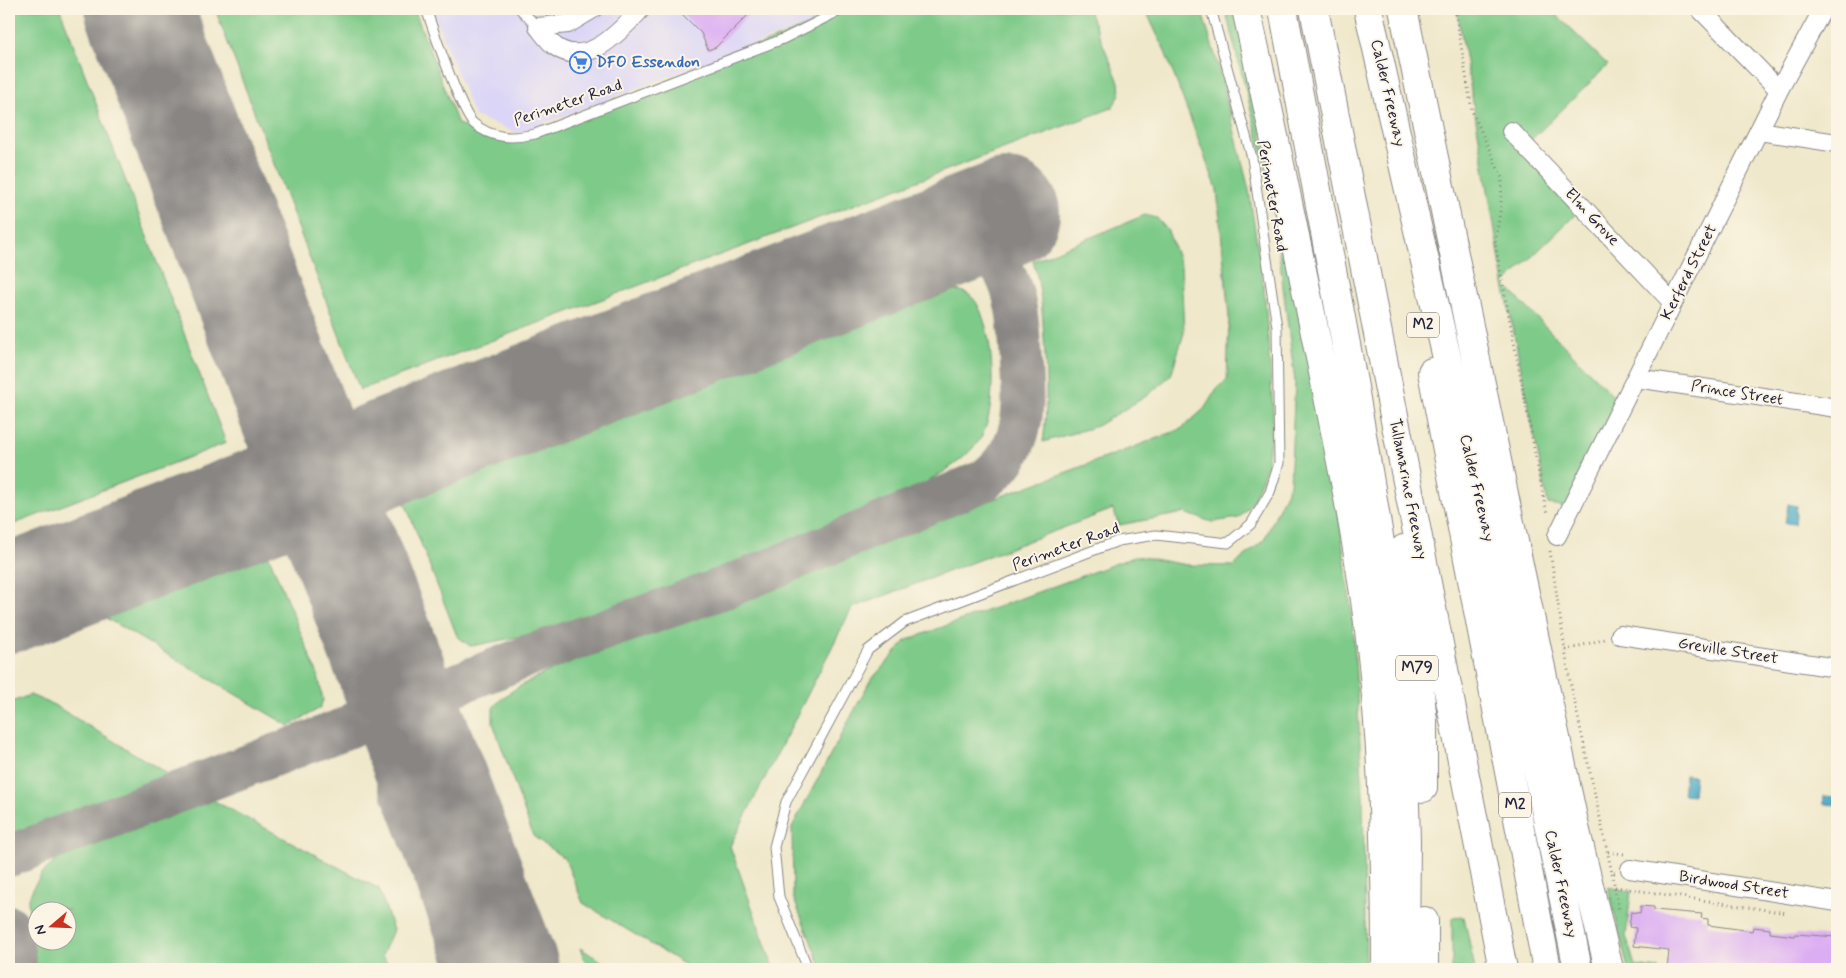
<svg xmlns="http://www.w3.org/2000/svg" width="1846" height="978" font-family="Mynerve,sans-serif">
<style>
.built{fill:#dbd6f7}
.green{fill:#7eca89;stroke:#507662;fill-rule:evenodd}
.water{fill:#44a8c4;stroke:#336580}
.lines{fill:none;stroke-linecap:round;stroke-linejoin:round}
.taxiway{stroke:#888583;stroke-width:42}
.runway{stroke:#888583;stroke-width:108}
.building{fill:#dbadf3}
.service-casing{stroke:#888583;stroke-width:11}
.minor-casing{stroke:#888583;stroke-width:20}
.motorway-casing{stroke:#888583;stroke-width:30}
.path{stroke:#888583;stroke-width:3;stroke-dasharray:1 4;stroke-linecap:butt}
.service{stroke:#fff;stroke-width:9}
.minor{stroke:#fff;stroke-width:18}
.motorway{stroke:#fff;stroke-width:28}
.labels{text-anchor:middle;dominant-baseline:central;stroke-width:4;stroke-linejoin:round;paint-order:stroke}
.shield{fill:#fcf5e5;stroke:#63616e;stroke-width:1}
.shield-label{font-size:15px;font-weight:bold;fill:#22223b}
.shop-label{font-size:16px;font-weight:bold;fill:#366cbe;stroke:#fcf5e5;text-anchor:start}
.street-label{font-size:16px;fill:#22223b;stroke:#fcf5e5}
</style>
<rect width="100%" height="100%" fill="#fcf5e5"/>
<filter id="ink" filterUnits="userSpaceOnUse"><feTurbulence type="fractalNoise" baseFrequency=".02" numOctaves="2"/><feDisplacementMap in="SourceGraphic" scale="10" xChannelSelector="R" yChannelSelector="G"/><feConvolveMatrix kernelMatrix="1 2 1 2 8 2 1 2 1" color-interpolation-filters="sRGB"/></filter>
<filter id="wash" filterUnits="userSpaceOnUse"><feTurbulence type="fractalNoise" baseFrequency=".0096" numOctaves="4" result="noise"/><feDisplacementMap in="SourceGraphic" scale="20" xChannelSelector="R" yChannelSelector="G"/><feGaussianBlur stdDeviation="1.12" result="paint"/><feColorMatrix in="noise" values="0 0 0 0 0 0 0 0 0 0 0 0 0 0 0 0 0 1.4 0 .05"/><feComposite in="paint" operator="in"/></filter>
<g filter="url(#wash)">
<rect width="100%" height="100%" fill="#efe8cb"/>
<path class="built" d="M432,9H849L518,133L474,116Z"/>
<path class="green" d="M9,9H60L226,443L9,526Z
M215,9H414L458,124L502,141L517,143L849,9H1088L1119,82L1120,94L1112,108L360,390Z
M1145,9H1201L1219,68L1249,190L1265,297L1273,411L1267,467L1252,503L1239,518L1212,522L1184,513L1119,525L1113,509L852,608L730,846L774,969H692L583,903L565,859L533,836L493,723V708C518,673 635,641 677,624C765,590 852,552 940,519C1020,489 1101,460 1181,429L1204,409L1217,388L1227,380L1229,317L1217,189L1164,49Z
M1225,9H1235L1331,456L1353,624L1363,795L1366,969H822L793,897L792,827L870,681L907,640L1136,556L1187,565L1233,566L1264,540L1290,484L1295,382L1270,184Z
M1457,9H1550L1608,65L1531,140L1579,211L1504,284L1617,400L1567,507L1548,504L1504,284Z
M1145,215L1157,218L1168,231L1181,267L1184,333L1171,375L1148,395L1097,426L1043,442C1048,407 1046,373 1044,338C1042,311 1041,286 1033,261Z
M949,290C973,289 979,304 985,324C994,353 997,418 978,442C947,483 860,512 813,531C746,558 679,583 611,606C586,615 561,625 536,632C517,638 496,641 477,645L470,646L457,636L402,495L447,475Z
M266,549L318,675L323,700L320,708L289,726L94,611Z
M30,695L54,705L168,774L13,835L9,830V703Z
M209,798L379,889L393,930L382,956L392,969H35L31,945L28,900L34,886L43,872L59,858L110,834ZM38,910H68V940H38Z
M1608,887L1631,891L1626,936L1635,966L1659,969H1628Z
M1464,917L1475,969H1452V918Z
M580,948L614,969H588Z"/>
<path class="water" d="M1788,504L1797,506L1795,524L1785,523Z
M1685,775L1695,776L1693,795L1683,794Z
M1824,796L1837,797V805L1823,804Z"/>
<g class="lines">
<path class="taxiway" d="M348,727C375,710 388,683 383,650
M9,856L341,730L528,656L725,588L983,481C1000,469 1012,453 1018,433C1025,411 1022,388 1021,365C1018,319 1019,255 963,242C940,236 912,251 890,258
M9,926L17,969"/>
<path class="runway" d="M139,9L505,969
M9,599L1006,213"/>
</g>
<g id="blocks">
<path class="building" d="M677,9H754L716,47L708,50L701,33Z
M1641,906L1654,907V910L1702,914L1701,918L1708,919V925L1723,927L1752,931L1753,927L1770,929V933L1795,936L1796,934L1837,937V969H1667L1669,950L1634,946L1636,928L1629,927L1631,912L1640,913Z"/>
</g>
</g>
<g filter="url(#ink)">
<use href="#blocks" fill-opacity="0" stroke="#888583" stroke-width="1"/>
<g class="lines">
<defs>
<path id="service" d="M426,9C433,29 461,112 473,123C492,139 512,139 535,134L783,39L843,9
M520,9L538,27
M808,969L779,897L774,847L786,802L868,650L905,622L1118,541L1156,535L1228,543L1251,524L1270,492L1279,463L1277,327L1252,158L1211,9"/>
<path id="minor" d="M1700,9L1779,90
M538,27C543,33 549,42 556,47C588,69 622,29 641,9
M538,27L568,24L593,9
M1511,131L1673,303
M1759,131L1837,143
M1636,378L1837,408
M1557,536L1779,90L1823,9
M1620,635L1837,668
M1630,869L1837,902"/>
<path id="motorway" d="M1246,9C1272,122 1295,235 1318,348C1341,460 1365,572 1375,686C1384,780 1386,875 1386,969
M1283,9L1354,387L1393,620L1403,731L1406,841L1405,953
M1314,9L1503,969
M1368,9L1510,637L1578,969
M1403,9L1509,518L1575,827L1609,969
M1432,372L1547,969
M1404,549L1423,721V788
M1424,921V969"/>
</defs>
<use href="#service" class="service-casing"/>
<use href="#minor" class="minor-casing"/>
<use href="#motorway" class="motorway-casing"/>
<path class="path" d="M1455,9L1472,111L1502,178L1501,206L1495,243L1545,505L1549,515
M1550,551L1569,676L1612,873H1615
M1565,650L1605,639
M1608,852L1624,854
M1612,873L1619,910
M1615,887L1787,913"/>
<use href="#service" class="service"/>
<use href="#minor" class="minor"/>
<use href="#motorway" class="motorway"/>
</g>
</g>
<defs>
<symbol id="supermarket-ring" viewBox="-11 -11 22 22"><circle r="9.5" fill="#fcf5e5" stroke="#3f7fe0" stroke-width="1.5"/><path d="M-6-5.5h2.5l.6 2H6L4.5 2H-2.5L-4.4-4H-6ZM-1.5 3.2a1.3 1.3 0 1 0 .1 0ZM3 3.2a1.3 1.3 0 1 0 .1 0Z" fill="#3f7fe0"/></symbol>
</defs>
<g fill-rule="evenodd">
<use href="#supermarket-ring" x="568" y="50" width="25" height="25"/>
</g>
<g class="labels">
<g class="shield">
<rect x="1407" y="312.5" width="32" height="25" rx="4"/>
<rect x="1396" y="655.5" width="42" height="25" rx="4"/>
<rect x="1499" y="792.5" width="32" height="25" rx="4"/>
</g>
<g class="shield-label">
<text x="1423" y="325">M2</text>
<text x="1417" y="668">M79</text>
<text x="1515" y="805">M2</text>
</g>
<g class="shop-label">
<text x="596" y="62">DFO Essendon</text>
</g>
<g class="street-label">
<text transform="translate(1388 93) rotate(77)">Calder Freeway</text>
<text transform="translate(568 103) rotate(-19)">Perimeter Road</text>
<text transform="translate(1272 196) rotate(80)">Perimeter Road</text>
<text transform="translate(1592 217) rotate(47)">Elm Grove</text>
<text transform="translate(1689 272) rotate(-63)">Kerferd Street</text>
<text transform="translate(1737 393) rotate(9)">Prince Street</text>
<text transform="translate(1477 488) rotate(77)">Calder Freeway</text>
<text transform="translate(1408 489) rotate(79)">Tullamarine Freeway</text>
<text transform="translate(1066 547) rotate(-20)">Perimeter Road</text>
<text transform="translate(1728 651) rotate(9)">Greville Street</text>
<text transform="translate(1561 884) rotate(78)">Calder Freeway</text>
<text transform="translate(1734 885) rotate(9)">Birdwood Street</text>
</g>
</g>
<rect width="1846" height="978" fill="none" stroke="#fcf5e5" stroke-width="30"/>
<g transform="translate(52 926) rotate(251)"><circle r="24" fill="#fcf5e5" stroke="#a5a1a1"/>
<path d="M0-4L9 19L0 12L-9 19Z" fill="#c8321e"/>
<text y="-8" font-size="14" font-weight="bold" text-anchor="middle" fill="#22223b">N</text>
</g>
</svg>
